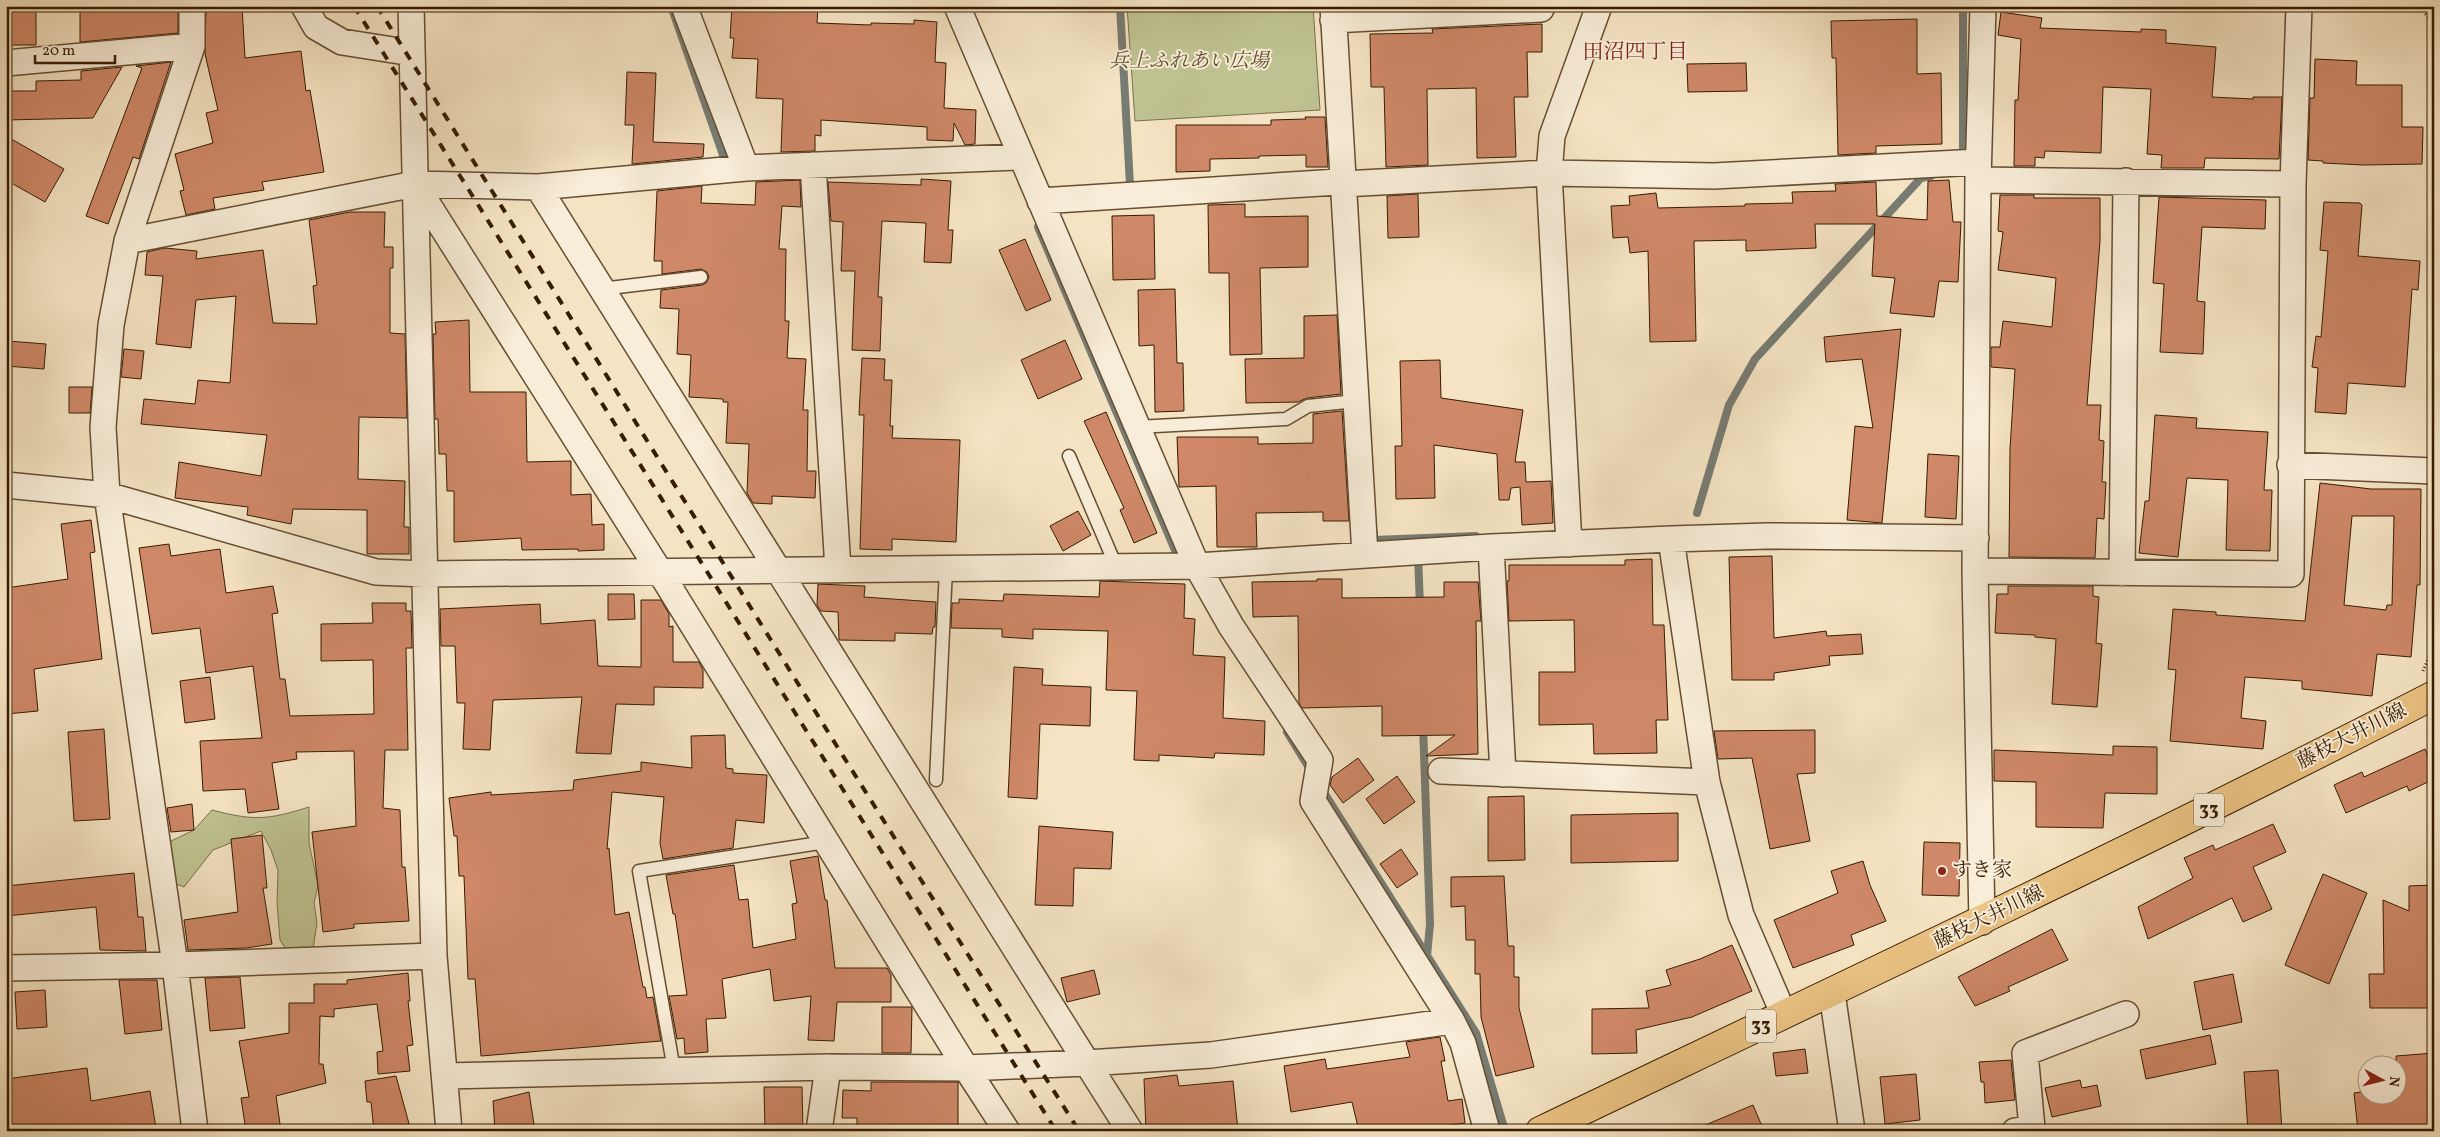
<svg xmlns="http://www.w3.org/2000/svg" width="2440" height="1137" font-family="Vollkorn,'Noto Serif JP',serif">
<style>
.green{fill:#bfc392;stroke:#7a704a}
.lines{fill:none;stroke-linecap:round;stroke-linejoin:round}
.stream{stroke:#777c73;stroke-width:8}
.building{fill:#cf8868;stroke:#361c01;fill-rule:evenodd}
.service-casing{stroke:#664e32;stroke-width:15}
.minor-casing{stroke:#664e32;stroke-width:28}
.primary-casing{stroke:#361c01;stroke-width:30}
.path{stroke:#361c01;stroke-width:3;stroke-dasharray:1 2.5;stroke-linecap:butt}
.service{stroke:#f8edd8;stroke-width:12}
.minor{stroke:#f8edd8;stroke-width:25}
.primary{stroke:#eac282;stroke-width:28}
.rail{stroke:#361c01;stroke-width:4;stroke-dasharray:9 9;stroke-linecap:butt}
.poi-dot{fill:#8f2418;stroke:#f8edd8;stroke-width:2}
.labels{text-anchor:middle;dominant-baseline:central;stroke-width:4;stroke-linejoin:round;paint-order:stroke}
.shield{fill:#f8edd8;stroke:#705b42;stroke-width:1}
.shield-label{font-size:19px;font-weight:bold;fill:#361c01}
.park-label{font-size:20px;font-style:italic;fill:#5f4e2c;stroke:#f8edd8}
.street-label{font-size:20px;fill:#361c01;stroke:#f8edd8}
.poi-label{font-size:20px;fill:#361c01;stroke:#f8edd8;text-anchor:start}
.neighbourhood-label{font-size:21px;fill:#7a1f14;stroke:#f8edd8}
</style>
<rect width="100%" height="100%" fill="#f5e4c3"/>
<filter id="stains"><feTurbulence type="fractalNoise" baseFrequency=".004" numOctaves="4"/><feColorMatrix values="0 0 0 0 .2 0 0 0 0 .09 0 0 0 0 .02 0 0 0 .5 -.17"/></filter>
<radialGradient id="worn" r=".72"><stop offset=".6" stop-color="#630" stop-opacity="0"/><stop offset="1" stop-color="#630" stop-opacity=".3"/></radialGradient>
<path class="green" d="M1127,6H1313L1320,110L1135,121Z
M309,807V843L318,885L314,903L317,923L313,949L291,957L280,940L277,903L278,870L271,850L261,831L213,850L184,887L168,881L165,855L171,841L194,830L212,810C254,821 268,820 309,807Z"/>
<g class="lines">
<path class="stream" d="M671,6L723,155L736,156
M1120,6L1130,185
M1963,159V6
M1038,227L1180,562
M1697,513L1729,405L1755,359L1921,178L1931,176
M1374,533V540L1476,536
M1418,555L1420,606
M1423,725L1430,924L1427,956
M1287,732L1311,771
M1321,788L1476,1033L1505,1131"/>
</g>
<path class="building" d="M80,6H178V33L80,42Z
M206,6H242L245,58L301,51L306,91L310,90L324,172L262,182L264,190L213,198L215,209L186,215L180,191L184,190L175,154L213,143L206,113L218,110L205,54Z
M732,6H818L817,23L871,25V23L914,24V20L937,22L935,62L946,63L944,108L976,110L975,144L965,145L954,123L953,141L927,140V127L821,120V136L815,135V151L781,152L783,99L756,98L758,59L732,58L734,38H730Z
M36,8V45H6V9Z
M2001,12L2042,18L2040,28L2141,32V29L2166,30V43L2216,47L2212,97L2253,99V97H2282L2279,159L2205,158L2204,168H2161L2162,155L2147,154L2151,89L2103,87L2101,153L2045,151L2044,158L2035,157V166H2014L2015,100H2018L2021,39L1998,35Z
M1917,19V74L1941,73L1942,144L1876,146V153L1838,155L1836,58H1832L1831,21Z
M1542,24V52H1527L1528,97H1514L1516,157L1477,158L1476,88L1427,89L1428,165L1386,167L1384,87H1371L1370,34L1433,33L1432,29Z
M2315,59L2357,61L2356,85H2402V127H2423L2422,164L2363,165L2323,163V161L2308,160L2310,98H2314Z
M171,62L139,159L133,157L108,224L86,216L142,68L136,66Z
M1746,63L1747,91L1688,92L1687,64Z
M122,67L93,118L6,120V91H36V81L81,80V71Z
M627,72L656,73L653,142L704,144L703,157L632,164L634,125H625Z
M1305,117H1325L1328,167H1306V155L1259,156V158L1210,159V171L1176,172V125H1271V120L1306,119Z
M6,136L64,169L45,202L6,180Z
M921,179L951,181L948,230H953L951,263L924,262L926,223L882,221L878,297H882L880,351L852,350L855,271H841L843,222L831,221L828,182L921,185Z
M800,180L801,207L782,206L779,249H786L785,321H789L787,358L806,359L803,410H808L807,471H816L815,498L772,496V504L753,503L747,493L749,444L726,443L728,402H723V399L689,397L691,355L677,354L679,309L660,308L661,290L702,285L706,283L709,277L707,272L701,269L662,274V261H654L657,191L702,186L701,203L755,205L756,182Z
M1949,180L1953,222H1961L1958,282L1939,281L1934,317L1890,313L1895,278L1872,276L1875,224H1815L1816,248L1746,251V240L1694,241L1696,341L1650,342L1648,251L1630,253L1628,237L1613,238L1611,206L1630,205L1629,196L1656,193L1658,208L1745,206V204L1793,203L1792,192L1836,191L1835,184L1876,182L1877,216L1927,220L1928,181Z
M1418,194L1419,237L1388,238L1387,196Z
M2000,195H2034V198H2100V241L2087,405H2101L2099,440L2104,441L2102,482H2106L2104,519L2097,518L2095,558L2009,557L2010,449L2015,369L1991,367V347H2000L2003,321L2052,327L2056,278L1998,270L2003,232L1998,231Z
M2159,197L2266,200L2265,229L2202,227L2197,301L2205,302L2203,354L2160,352L2164,284L2153,283Z
M2324,202L2360,203L2362,205L2358,256L2420,261L2418,290L2412,289L2405,387L2348,383L2346,414L2315,412L2318,368L2312,367L2316,336L2321,337L2328,251L2320,250Z
M1245,204V217L1308,216V267L1260,268L1262,354L1230,355L1229,273H1209L1208,205Z
M350,212H385L384,247H393V268H390V333L405,334L407,418L359,417L358,479L405,481L404,527H409V554H367V510L293,509L291,524L247,515L248,507L175,498L179,462L261,476L267,435L141,424L144,399L195,404L198,380L230,383L236,296L196,300L191,348L156,344L163,276L145,275L147,252L165,248L197,251L196,259L263,250L273,323L317,324L313,286L317,285L309,220Z
M1154,215L1155,279L1113,280L1112,216Z
M1025,239L1051,300L1026,311L999,250Z
M1175,289L1177,363H1183L1184,411L1155,412L1154,345L1139,346L1138,290Z
M1337,315L1341,394L1307,398L1298,402L1246,403L1245,359L1304,358V316Z
M469,320L470,392H526L527,462L571,461V495L591,494L592,525L604,524V550L578,551V549L522,550L521,538L454,542V491H447L446,454H439L438,419H435L433,334H436L435,322Z
M1901,329L1882,523L1847,520L1855,426L1873,428L1862,359L1826,362L1824,337Z
M1065,340L1082,379L1038,399L1021,360Z
M8,341L46,344L44,369L6,366Z
M124,349L144,351L141,379L121,377Z
M862,358L885,359L884,380H892L890,426H893L892,438L960,440L956,542L892,539V550L860,549L864,415H859Z
M1440,360L1441,398L1523,410L1515,462H1525L1526,482L1551,481L1553,523L1522,525L1520,487L1511,488L1509,500H1499L1497,454L1434,445L1435,498L1396,499L1395,446H1402L1400,361Z
M69,387H92L90,413H69Z
M1342,411L1349,521H1323V512L1256,513L1257,547H1217L1216,486L1179,487L1177,437H1258V444L1313,443V414Z
M1106,412L1157,533L1134,543L1120,510L1124,508L1084,421Z
M2155,415L2197,418L2196,428L2268,432L2264,490H2272L2270,551L2226,550L2228,480L2187,478L2178,557L2139,553L2145,501H2149Z
M1928,454L1959,456L1956,519L1925,517Z
M2320,483L2371,489H2421L2420,585H2417L2411,657L2377,654L2372,696L2302,689V681L2245,677L2241,718L2266,721L2263,749L2170,741L2176,670L2168,669L2173,609L2216,612V615L2305,621ZM2352,516H2394L2392,605H2387L2386,610L2344,605Z
M1078,511L1091,535L1063,551L1050,526Z
M91,520L95,552L90,553L102,659L34,669L38,711L6,714V588L68,579L61,524Z
M169,544L171,556L220,549L226,593L273,586L278,613L272,614L280,679H285L290,716L374,714L373,660L321,661V624L373,623L372,603H406V611H411L412,648H406L408,750H385L383,808L400,810L402,867H405L409,921L354,924V928L323,932L312,832L356,826L354,751L296,752L297,759L272,763L279,809L248,813L245,789L203,791L200,741L262,738L253,666L206,673L200,628L152,634L139,548Z
M1772,556L1774,638L1826,631L1827,636L1861,634L1863,654L1829,656L1830,665L1774,673V680H1732L1729,557Z
M1652,559L1653,625H1664L1668,720H1656L1657,753L1594,754L1593,724L1539,725V672H1575L1574,620L1509,621L1507,581H1509V565H1625V560Z
M1317,579H1342V598L1444,597V582H1478L1481,621H1476L1478,754L1426,756L1455,735L1382,736V706L1302,708L1299,703L1298,616L1253,617L1252,582L1317,581Z
M1100,581L1185,584L1184,618L1195,619L1193,655L1225,657L1223,718L1265,721L1264,755L1215,753L1214,758L1159,755V761L1134,760L1137,691L1106,690L1108,631L1033,629V639L1002,637V629L951,628L952,603H959V599L1003,601L1004,594L1099,597Z
M818,584L865,586L864,597L936,602L935,627H933L932,634L895,633V641L839,640L838,612L821,611L817,605Z
M2008,586H2093V596L2099,597L2096,643L2102,644L2097,707L2052,704L2056,639L2035,637V635L1995,633L1997,594H2008Z
M608,594H634L635,619L608,620Z
M641,600H661L669,614V627L673,626V662H699L703,670V688L654,687V705L616,704L611,754L576,753L582,697L493,700L490,750L463,749L465,703H457L455,646H441L440,609L540,604L541,624L595,620L598,666L641,667Z
M1014,667L1043,669L1042,685L1091,687L1090,726L1040,724L1037,799L1008,797Z
M210,677L215,719L185,723L180,681Z
M104,729L110,819L74,821L68,732Z
M1815,730V773L1797,774L1810,841L1770,849L1752,758L1718,759L1714,731Z
M725,735L726,768L733,769V773L767,775L764,823L736,820L733,848L663,859L660,843L664,797L612,792L607,849L609,848L615,915L629,912L643,987H645L647,998L653,997L661,1041L481,1056L475,979H468L464,876H459L457,836H454L449,798L491,792V795L573,790L574,780L641,771V762L692,768L691,736Z
M2113,746L2157,747V794L2105,793L2103,828L2036,827V782L1994,781V750L2113,755Z
M2425,749L2434,769V779L2409,791L2407,786L2346,813L2334,785L2362,772L2364,777Z
M1358,758L1374,780L1343,803L1330,785L1332,777Z
M1397,776L1415,802L1384,824L1366,799Z
M1524,796L1525,860L1488,861V797Z
M192,804L194,830L171,832L167,808Z
M1678,813V861L1571,863V815Z
M2273,824L2286,852L2253,867L2272,909L2243,922L2232,898L2148,939L2138,907L2193,878L2184,858L2213,845L2215,850Z
M1039,826L1113,832L1111,869L1074,868L1073,906L1035,905Z
M262,835L267,888H263L272,944L246,948L188,950L184,920L238,912L231,839Z
M1924,842L1960,843L1959,896L1922,895Z
M1401,849L1418,874L1397,888L1380,864Z
M818,856L825,900H827L835,968H887L891,975V1002H837L834,1041L808,1040L811,996L774,1001L770,969L722,979L726,1018L706,1019L708,1052L685,1054L684,1038L677,1039L669,996L687,995L675,914H673L666,875L734,865L739,900L748,899L753,948L796,939L792,904L797,903L790,861Z
M1863,861L1870,885L1886,921L1851,935L1854,945L1793,968L1774,920L1838,893L1831,871Z
M134,873L138,917H143L146,951L100,950L96,907L6,916V886Z
M2323,874L2367,893L2329,984L2285,965Z
M1504,876L1508,946H1514V977H1519V1008L1534,1067L1496,1076L1481,1017L1480,974H1475V940H1466L1465,906L1451,907V877Z
M2434,885V1008H2370L2369,974H2384L2383,900L2409,911V886Z
M2052,929L2068,960L2008,987L2010,991L1975,1006L1958,977Z
M1732,945L1752,991L1692,1017L1636,1030L1637,1053L1592,1054V1009L1649,1008L1646,991L1671,985L1666,970L1700,959Z
M1094,970L1100,994L1067,1002L1061,978Z
M408,973L410,1001H408L413,1045L407,1046L410,1071L378,1074L377,1052L383,1051L377,1004L334,1009V1017L320,1016L319,1064H323L326,1083L276,1096L281,1131H246L241,1098L249,1097L239,1041L289,1033V1003H314V984H347V980Z
M2233,974L2242,1022L2203,1030L2194,982Z
M240,977L245,1028L210,1031L205,978Z
M119,980H157L162,1030L125,1034Z
M45,990L47,1027L17,1029L15,992Z
M882,1007H912L911,1053H882Z
M2210,1035L2216,1064L2146,1079L2140,1050Z
M1440,1037L1445,1061H1441L1448,1101L1462,1099L1465,1123L1414,1131H1359L1352,1102L1291,1112L1284,1066L1325,1059L1327,1069L1410,1057L1406,1042Z
M1805,1049L1808,1073L1776,1076L1773,1053Z
M2434,1053V1131H2358L2354,1093L2368,1091V1094H2398L2396,1056Z
M2011,1060L2015,1100L1985,1103L1984,1082H1981L1979,1062Z
M87,1068L91,1101L150,1091L156,1128L139,1131H6V1079Z
M2278,1070L2282,1131H2248L2244,1072Z
M1916,1074L1920,1120L1885,1124L1880,1077Z
M1177,1075L1179,1086L1233,1081L1238,1131H1146L1144,1079Z
M396,1076L411,1131H374L371,1102H367L365,1081Z
M2080,1080L2082,1088L2097,1085L2101,1106L2052,1117L2045,1088Z
M871,1082H958V1131H857V1118H842L843,1090L871,1091Z
M764,1087H802L803,1131H765Z
M529,1092L535,1131H495L493,1101Z
M1753,1105L1764,1131H1691Z"/>
<g class="lines">
<defs>
<path id="service" d="M601,289L701,277
M1137,427L1286,419L1308,406L1356,401
M1069,456L1116,566
M936,780L946,568
M674,1070L639,871L826,842"/>
<path id="minor" d="M192,6V46L127,241L111,325L103,427L107,495L175,965L195,1131
M304,6L316,27L342,42L412,53
M411,6L434,956L449,1131
M684,6L746,168
M957,6L1197,566L1231,626L1320,760L1313,801L1452,1021L1463,1043L1487,1131
M1333,6L1365,555
M1333,20L1541,9
M6,63L192,46
M813,165L838,569
M1978,180L2293,184
M415,184L660,572L966,1068L1007,1131
M538,187L1087,1063L1211,1055L1452,1021
M1040,201L1338,182L1343,184L1549,173L1714,176L1978,162
M127,241L415,184L538,187L746,168L1020,157
M2290,465L2434,471
M6,485L107,495L376,572L425,574L1197,566L1491,547L1671,539L1767,536L1976,538
M1671,539L1707,782L1741,915L1784,1015
M1569,544L1549,173L1552,136L1599,6
M1491,547L1503,774
M1975,571L2291,574L2293,184L2299,6
M2122,573L2126,181
M1441,771L1707,782
M1982,922L1975,571L1978,180L1983,6
M6,968L175,965L434,956
M1832,993L1852,1131
M445,1076L828,1067L966,1068L1087,1063L1130,1131
M819,1131L828,1067
M2015,1131L2032,1128L2025,1053L2126,1014"/>
<path id="primary" d="M1540,1131C1839,988 2139,847 2434,695"/>
</defs>
<use href="#service" class="service-casing"/>
<use href="#minor" class="minor-casing"/>
<use href="#primary" class="primary-casing"/>
<path class="path" d="M2418,6L2434,23V124
M2423,671L2434,646V607"/>
<use href="#service" class="service"/>
<use href="#minor" class="minor"/>
<use href="#primary" class="primary"/>
<path class="rail" d="M354,6L1056,1131
M377,6L838,748L1079,1131"/>
</g>
<circle class="poi-dot" cx="1942" cy="871" r="5"/>
<g class="labels">
<g class="shield">
<rect x="2194" y="793.5" width="30" height="33" rx="4"/>
<rect x="1746" y="1009.5" width="30" height="33" rx="4"/>
</g>
<g class="shield-label">
<text x="2209" y="810">33</text>
<text x="1761" y="1026">33</text>
</g>
<g class="park-label">
<text x="1189" y="62">兵上ふれあい広場</text>
</g>
<g class="street-label">
<text transform="translate(2352 737) rotate(-27)">藤枝大井川線</text>
<text transform="translate(1989 918) rotate(-26)">藤枝大井川線</text>
</g>
<g class="poi-label">
<text x="1952" y="871">すき家</text>
</g>
<g class="neighbourhood-label">
<text x="1635" y="52">田沼四丁目</text>
</g>
</g>
<rect width="2440" height="1137" fill="none" stroke="#f5e4c3" stroke-width="25"/>
<rect x="8" y="8" width="2425" height="1122" fill="none" stroke="#361c01" stroke-width="2.5"/>
<rect x="12" y="12" width="2415" height="1112" fill="none" stroke="#361c01"/>
<g transform="translate(2382 1080) rotate(97)"><circle r="24" fill="#f8edd8" stroke="#aa9982"/>
<path d="M0-4L9 19L0 12L-9 19Z" fill="#8f2418"/>
<text y="-8" font-size="14" font-weight="bold" text-anchor="middle" fill="#361c01">N</text>
</g>
<path d="M35 55v8h80v-8" fill="none" stroke="#361c01" stroke-width="2.5"/>
<text x="42" y="55" font-size="15" fill="#361c01" stroke="#f8edd8" stroke-width="4" paint-order="stroke">20 m</text>
<rect width="100%" height="100%" filter="url(#stains)"/>
<rect width="100%" height="100%" fill="url(#worn)"/>
</svg>
